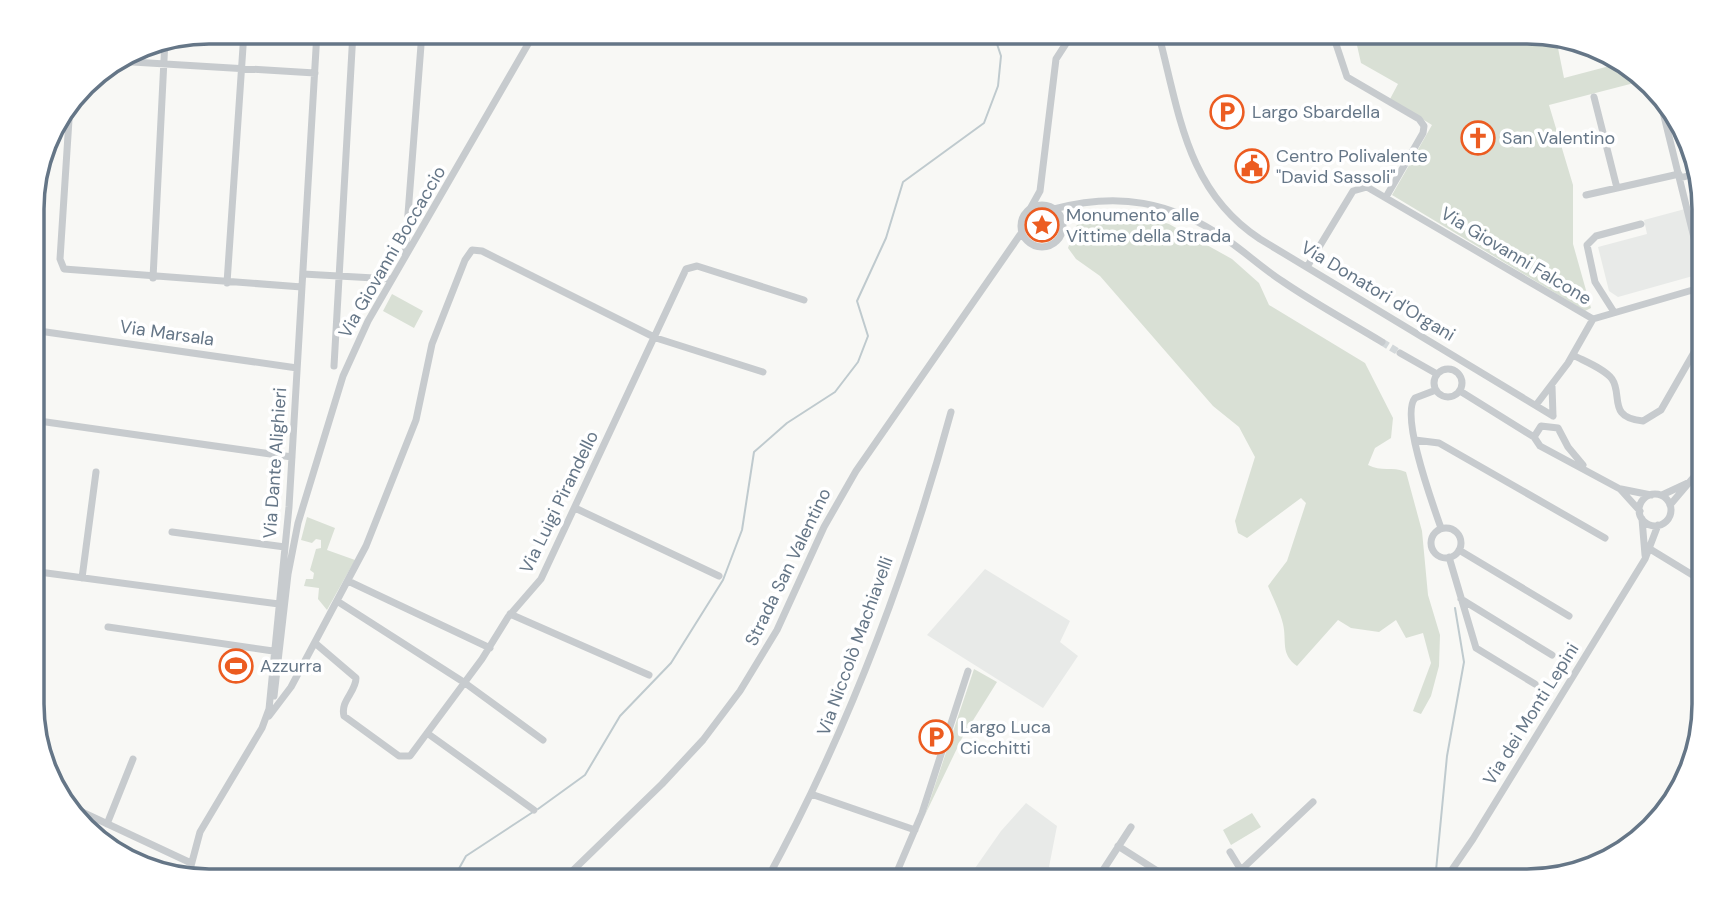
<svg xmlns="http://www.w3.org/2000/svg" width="1736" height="913" font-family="'DM Sans',sans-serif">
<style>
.built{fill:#e8eae8}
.green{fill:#d9e0d5}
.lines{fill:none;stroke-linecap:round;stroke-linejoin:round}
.stream{stroke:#bfcace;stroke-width:2}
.minor-tunnel{stroke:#d3d8da;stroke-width:7;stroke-dasharray:7 3.5;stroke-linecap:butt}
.minor{stroke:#c7cbce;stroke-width:7}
.labels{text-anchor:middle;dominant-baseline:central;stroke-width:7;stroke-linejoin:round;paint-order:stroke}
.poi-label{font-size:18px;fill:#657687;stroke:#fff;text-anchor:start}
.street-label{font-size:18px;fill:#657687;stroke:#fff}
.rim{fill:none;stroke:#657687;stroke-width:3.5}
</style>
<rect width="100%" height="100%" fill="#f8f8f5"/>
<path class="built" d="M1685,209L1700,274L1618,297L1609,291L1598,247L1647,234L1644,220Z
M985,569L1070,621L1060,642L1078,656L1043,708L927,635Z
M1026,803L1057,826L1049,867L1064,881H966L1001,831Z"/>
<path class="green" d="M1354,32H1527L1556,38L1564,78L1621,63L1638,78V82L1549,105L1573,185V244L1591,308L1585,311L1392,195L1432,125L1390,99L1398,84L1361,63Z
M1025 225a17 17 0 1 1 34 0a17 17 0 1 1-34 0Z
M1096,210H1121L1169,224L1232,259L1259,283L1269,305L1365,363L1393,418L1391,438L1375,448L1368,465C1381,472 1392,466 1406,472L1422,531L1428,595L1440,635L1439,666L1431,696L1421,714L1413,711L1431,663L1423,633L1406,638L1396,620L1379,632L1351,628L1338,620L1297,666C1280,654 1287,641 1283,624C1280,611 1273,598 1268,586L1287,561L1306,503L1301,498L1247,538L1238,533L1235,521L1255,457L1239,427L1213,406L1100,276L1076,259L1068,248L1076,226Z
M392,294L423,311L414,328L383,311Z
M307,517L335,528L327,550L355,560L327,610L318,599L319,588L304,586L306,579H313L314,573L310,570L316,549L321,548V540L316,539L312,543L301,540Z
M974,669L997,682L962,738L925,815Z
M1252,813L1261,827L1231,845L1223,830Z"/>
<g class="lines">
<path class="stream" d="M538,809L585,775L620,716L671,663L723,580L742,530L754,452L787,423L835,392L858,362L868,336L857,301L886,238L903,182L984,123L998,86L1001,56L993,32
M452,881L466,856L533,812
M1435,881L1447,756L1464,662L1455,608"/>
<path class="minor-tunnel" d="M1382,342L1400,353"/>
<path class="minor" d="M1158,32C1179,111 1186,191 1260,239L1553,416
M1332,32L1347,77L1419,119L1424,126L1423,133L1386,197
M1160,36L1177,32
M116,61L315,73
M1659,96L1703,274
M1594,97L1617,188
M70,104L60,259L64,269L302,287
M1680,178L1698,173
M1586,195L1679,174
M1021 226a21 21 0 1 1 42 0a21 21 0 1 1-42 0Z
M1030,209L1040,191L1056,59L1067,42L1092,32
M1054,209C1118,192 1171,201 1226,239C1245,252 1262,268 1282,281C1314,303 1349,322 1382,342
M405,253L422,32
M1307,267L1353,191L1367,187L1593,319
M303,274L392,279
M153,278L165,40
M227,283L244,32
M1614,312L1595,282L1587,245L1596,236L1641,224
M32,330L297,368
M1400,353L1437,374
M1573,355C1584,361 1605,369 1612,379C1623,395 1607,418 1643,421L1661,410L1700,342
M334,366L353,32
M1434 383a14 14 0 1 1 28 0a14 14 0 1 1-28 0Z
M1552,386L1553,416
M1436,390L1415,398C1400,416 1433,505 1441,528
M1460,391L1534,437L1540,446L1620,489L1640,511
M1536,405L1568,363L1593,319L1703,287
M32,420L292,457
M1534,437L1541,426L1558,428L1568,447L1583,465
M1415,440L1439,443L1605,538
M1621,489L1651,495
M1639 510a16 16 0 1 1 32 0a16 16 0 1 1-32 0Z
M1662,495L1690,482
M1670,505L1704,465
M575,508L719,576
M1642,519L1645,555
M1431 543a15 15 0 1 1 30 0a15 15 0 1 1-30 0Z
M172,532L285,547
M1650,549L1704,582
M1459,550L1569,616
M1449,557L1476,648L1535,684
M39,572L279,604
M82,578L96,472
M348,581L490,648
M1461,599L1552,655
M337,601L465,683L543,740
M510,614L649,675
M108,627L273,651
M315,643L356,678C356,692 340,701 344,716L399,756H410L482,659L508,617L541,579L686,269L697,266L804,300
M274,696L288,574L298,523L343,376L368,321L535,32
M269,716L291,687L366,546L416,420L432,344L465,260L472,250L482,251L656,338L763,372
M427,733L534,810
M811,794L915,830
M67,805L191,863
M107,824L133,759
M1118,846L1162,874L1168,881
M1230,852L1241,870
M189,874L212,881
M188,877L200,832L262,728L269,709L289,507L317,32
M562,881L662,784L703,740L740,691L777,630L824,527L856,471L1022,232
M766,881C847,733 907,574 951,412
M893,881L922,813L968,671
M1096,881L1131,827
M1248,881L1241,870L1313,802
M1441,881L1449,874L1473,839L1645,559L1658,525"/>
</g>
<defs>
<symbol id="parking-ring" viewBox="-11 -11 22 22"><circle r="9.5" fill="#fff" stroke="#ec5c21" stroke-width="1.5"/><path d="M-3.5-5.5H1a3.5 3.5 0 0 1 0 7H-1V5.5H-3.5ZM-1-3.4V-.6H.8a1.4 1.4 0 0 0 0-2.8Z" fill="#ec5c21"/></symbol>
<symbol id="church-ring" viewBox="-11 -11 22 22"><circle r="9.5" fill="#fff" stroke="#ec5c21" stroke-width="1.5"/><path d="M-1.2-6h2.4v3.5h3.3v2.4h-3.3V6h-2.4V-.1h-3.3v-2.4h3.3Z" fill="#ec5c21"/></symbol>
<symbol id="civic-ring" viewBox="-11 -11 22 22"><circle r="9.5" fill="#fff" stroke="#ec5c21" stroke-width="1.5"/><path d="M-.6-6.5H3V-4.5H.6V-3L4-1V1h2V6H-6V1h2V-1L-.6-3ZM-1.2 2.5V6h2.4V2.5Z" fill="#ec5c21"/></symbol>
<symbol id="sight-ring" viewBox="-11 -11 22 22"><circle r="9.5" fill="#fff" stroke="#ec5c21" stroke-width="1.5"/><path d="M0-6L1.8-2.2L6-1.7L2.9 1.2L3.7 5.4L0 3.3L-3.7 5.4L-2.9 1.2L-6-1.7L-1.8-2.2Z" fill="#ec5c21"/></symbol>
<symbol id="stadium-ring" viewBox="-11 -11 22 22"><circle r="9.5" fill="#fff" stroke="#ec5c21" stroke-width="1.5"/><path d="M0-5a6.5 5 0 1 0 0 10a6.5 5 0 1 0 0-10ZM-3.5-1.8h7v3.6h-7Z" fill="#ec5c21"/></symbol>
</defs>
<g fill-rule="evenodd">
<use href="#parking-ring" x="1208" y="93" width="38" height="38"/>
<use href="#church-ring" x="1459" y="119" width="38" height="38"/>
<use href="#civic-ring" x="1233" y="147" width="38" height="38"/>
<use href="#sight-ring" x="1023" y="206" width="38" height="38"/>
<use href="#stadium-ring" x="217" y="647" width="38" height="38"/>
<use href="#parking-ring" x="917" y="718" width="38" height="38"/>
</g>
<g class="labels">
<g class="poi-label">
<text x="1252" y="112">Largo Sbardella</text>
<text x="1502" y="138">San Valentino</text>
<text x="1276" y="156">Centro Polivalente<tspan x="1276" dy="21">"David Sassoli"</tspan></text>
<text x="1066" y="215">Monumento alle<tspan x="1066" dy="21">Vittime della Strada</tspan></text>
<text x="260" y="666">Azzurra</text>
<text x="960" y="727">Largo Luca<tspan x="960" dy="21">Cicchitti</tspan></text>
</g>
<g class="street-label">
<text transform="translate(392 252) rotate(-60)">Via Giovanni Boccaccio</text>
<text transform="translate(1516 256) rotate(31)">Via Giovanni Falcone</text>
<text transform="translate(1378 291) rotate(31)">Via Donatori d'Organi</text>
<text transform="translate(167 333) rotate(8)">Via Marsala</text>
<text transform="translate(275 463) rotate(-86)">Via Dante Alighieri</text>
<text transform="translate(559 502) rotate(-64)">Via Luigi Pirandello</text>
<text transform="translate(788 567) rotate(-64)">Strada San Valentino</text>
<text transform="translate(855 646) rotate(-70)">Via Niccolò Machiavelli</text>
<text transform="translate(1531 714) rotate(-58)">Via dei Monti Lepini</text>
</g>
</g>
<path d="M0 0H1736V913H0ZM209 44H1527A165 165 0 0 1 1692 209V704A165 165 0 0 1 1527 869H209A165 165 0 0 1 44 704V209A165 165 0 0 1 209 44Z" fill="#fff" fill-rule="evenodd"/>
<path class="rim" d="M209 44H1527A165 165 0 0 1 1692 209V704A165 165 0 0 1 1527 869H209A165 165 0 0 1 44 704V209A165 165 0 0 1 209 44Z"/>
</svg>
